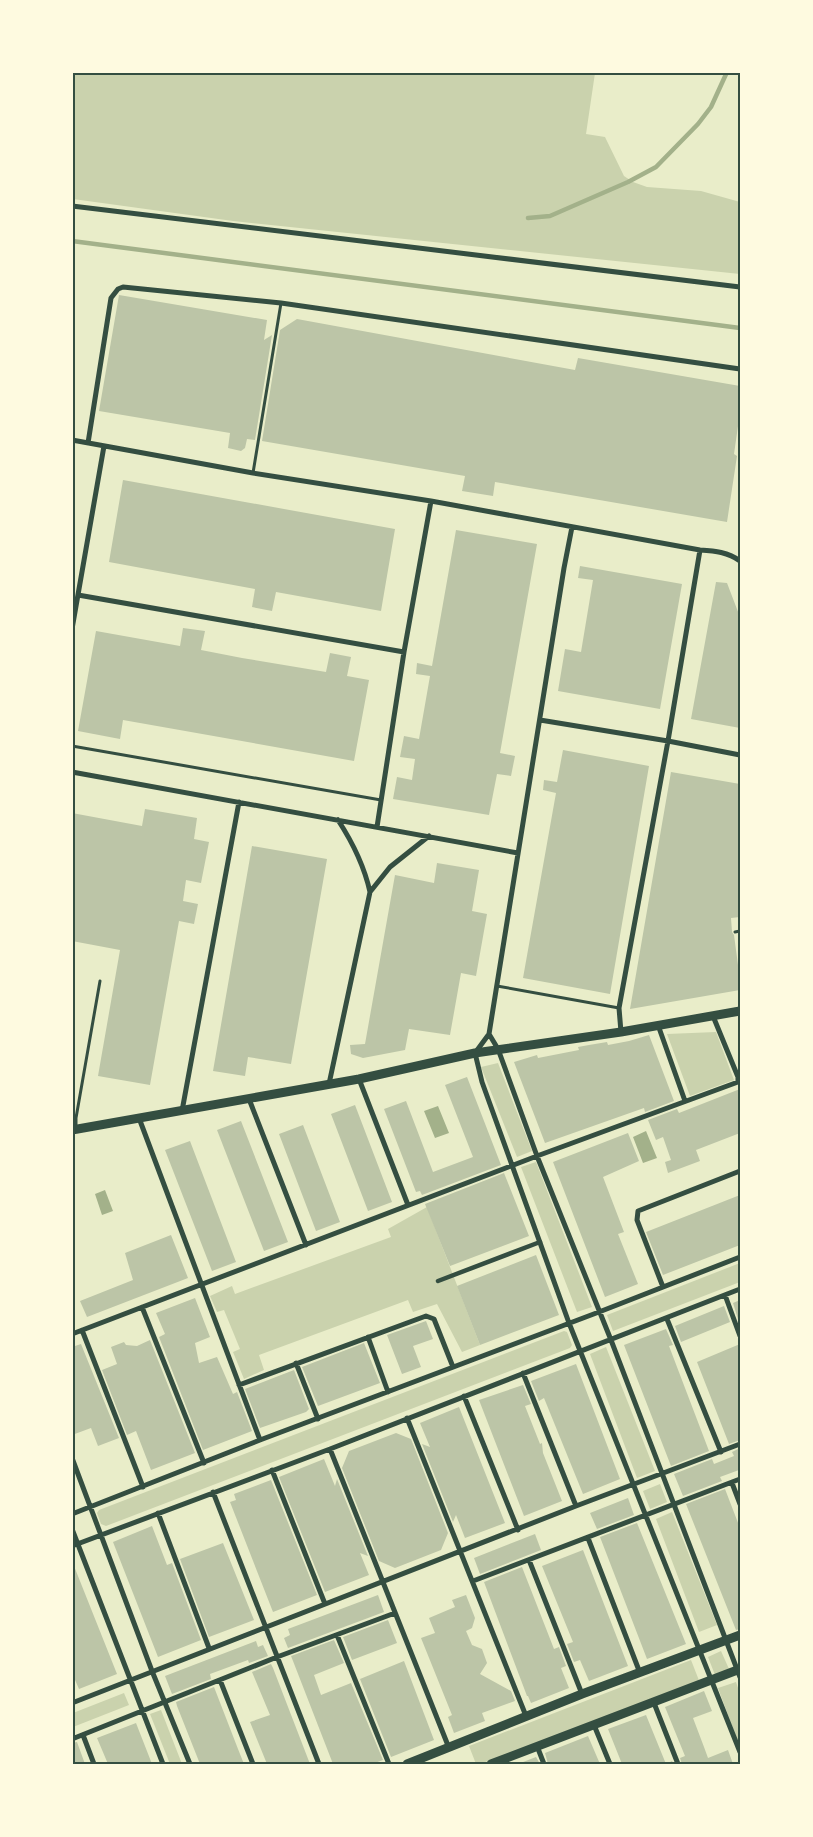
<svg xmlns="http://www.w3.org/2000/svg" width="813" height="1837" font-family="'Space Grotesk',sans-serif">
<style>
.green{fill:#cad2ad}
.water{fill:#a3b18a}
.lines{fill:none;stroke-linecap:round;stroke-linejoin:round}
.stream{stroke:#a3b18a;stroke-width:4.5}
.building{fill:#bcc5a7}
.service{stroke:#344e41;stroke-width:3}
.pedestrian{stroke:#344e41;stroke-width:4.5}
.minor{stroke:#344e41;stroke-width:5}
.tertiary{stroke:#344e41;stroke-width:9}
.neatline{fill:none;stroke:#344e41;stroke-width:2}
</style>
<rect width="100%" height="100%" fill="#e9edc9"/>
<path class="green" d="M73,72L595,73L586,134L605,137L624,176L633,182L647,187L701,191L740,202V274L233,221L73,199Z
M716,1032L734,1080L690,1096L667,1034Z
M498,1063L532,1151L517,1157L481,1067Z
M536,1162L592,1307L577,1312L521,1167Z
M427,1207L480,1345L462,1352L437,1304L413,1312L408,1300L259,1355L264,1370L244,1379L233,1352L240,1349L224,1310L217,1312L210,1296L232,1286L235,1294L391,1237L388,1229Z
M740,1263V1282L613,1331L607,1315Z
M564,1331L567,1332L572,1345L570,1348L106,1526L101,1524L97,1513L99,1510Z
M606,1347L655,1471L637,1478L590,1354Z
M660,1484L667,1502L650,1509L643,1491Z
M672,1512L717,1625L699,1632L656,1519Z
M721,1651L729,1669L715,1675L708,1657Z
M691,1660L700,1683L480,1764H476L469,1746Z
M736,1682L740,1694V1747L718,1688Z
M124,1693L129,1705L73,1727V1713Z
M161,1710L182,1764H170L150,1714Z"/>
<path class="water" d="M438,1106L449,1133L435,1138L424,1111Z
M646,1131L657,1158L643,1163L633,1137Z
M105,1190L113,1211L102,1215L95,1194Z"/>
<g class="lines">
<path class="stream" d="M528,218L550,216L628,182L656,167L698,124L711,107L727,72
M72,241L740,328"/>
</g>
<path class="building" d="M119,295L267,320L264,340L272,335L255,440L247,439L245,448L241,451L228,448L230,433L99,411Z
M297,319L575,370L578,358L740,386V412L734,454L737,456L727,522L495,482L493,496L462,491L465,476L262,441L280,330Z
M123,480L395,529L381,611L276,592L272,611L252,607L255,589L109,562Z
M456,530L537,544L500,753L515,756L511,776L497,774L489,815L393,799L397,777L412,780L415,759L400,757L404,736L419,739L430,676L416,674L417,663L432,666Z
M580,566L682,584L660,709L558,691L565,649L581,652L593,580L578,578Z
M716,582L727,583L740,617V728L691,719Z
M183,628L205,631L201,650L242,658L326,672L330,653L351,657L347,676L369,680L354,761L123,720L120,739L78,731L96,631L180,646Z
M563,750L649,766L610,994L523,978L556,793L543,790L544,780L557,782Z
M671,772L740,784V917L731,918L732,932L734,935L738,965H740V990L630,1009Z
M145,809L197,818L194,839L209,842L201,883L186,880L183,901L198,904L194,924L179,921L150,1085L98,1076L120,950L72,941V813L142,826Z
M252,846L327,859L291,1064L248,1057L245,1076L213,1071Z
M437,863L479,870L472,911L487,914L476,976L461,973L450,1035L409,1029L405,1050L363,1058L351,1054L350,1045L365,1044L395,875L434,883Z
M649,1035L674,1101L645,1112L644,1108L545,1143L514,1062L537,1055L538,1058L579,1050L578,1047L589,1045L607,1042L608,1045L629,1041Z
M467,1077L501,1165L422,1195L420,1191L416,1192L384,1109L406,1101L433,1172L473,1157L445,1085Z
M740,1089V1133L696,1150L700,1161L668,1173L665,1162L671,1160L663,1137L656,1140L648,1120L677,1109L679,1113Z
M355,1105L392,1202L368,1211L331,1114Z
M241,1121L288,1242L264,1251L217,1130Z
M303,1125L340,1222L316,1231L279,1134Z
M628,1133L639,1161L603,1177L624,1232L618,1234L638,1284L605,1297L553,1162Z
M190,1141L236,1262L212,1271L165,1150Z
M504,1173L529,1236L450,1266L425,1204Z
M740,1195V1245L663,1275L646,1232Z
M171,1235L188,1278L87,1317L80,1301L133,1280L125,1253Z
M536,1255L559,1315L480,1345L457,1286Z
M195,1298L210,1337L195,1343L199,1363L217,1357L233,1394L237,1392L252,1431L203,1450L159,1337L165,1334L156,1313Z
M740,1300V1318L738,1319L733,1303Z
M724,1306L730,1322L681,1342L675,1326Z
M426,1321L433,1339L413,1346L421,1367L402,1374L387,1335Z
M666,1329L673,1345L669,1346L709,1451L671,1466L624,1345Z
M150,1340L195,1453L151,1470L136,1431L127,1435L102,1370L117,1364L111,1347L124,1342L126,1345L137,1346Z
M364,1343L380,1383L318,1406L302,1367Z
M81,1344L119,1438L98,1446L91,1428L72,1435V1347Z
M740,1344V1440L729,1444L697,1362Z
M576,1364L620,1479L583,1494L544,1398L539,1401L531,1381Z
M294,1370L309,1409L306,1412L260,1428L245,1389Z
M523,1385L531,1404L525,1406L540,1444L542,1443L543,1453L562,1501L524,1516L479,1400Z
M459,1407L505,1523L465,1538L456,1515L453,1522L422,1444L430,1447L420,1423Z
M396,1433L411,1439L448,1533L441,1550L395,1568L379,1561L342,1468L349,1451Z
M740,1448V1471L739,1470L720,1477L722,1481L683,1496L674,1474L712,1459L714,1464L734,1456L732,1452Z
M324,1459L335,1486L337,1479L368,1556L360,1553L369,1575L325,1592L279,1477Z
M271,1480L317,1595L273,1612L230,1502L236,1500L234,1494Z
M725,1489L740,1528V1629L736,1630L686,1504Z
M628,1498L634,1515L597,1529L590,1513Z
M637,1523L686,1644L647,1659L600,1537Z
M152,1526L167,1565L172,1563L201,1640L158,1657L113,1542Z
M535,1534L541,1550L480,1574L474,1558Z
M223,1543L254,1620L209,1637L180,1559Z
M583,1550L628,1666L589,1681L580,1660L574,1662L567,1644L573,1642L542,1566Z
M72,1561L117,1674L79,1689L72,1673Z
M522,1567L554,1649L559,1647L566,1666L561,1668L569,1688L531,1703L528,1696H527L484,1582Z
M378,1595L384,1612L288,1648L284,1638L290,1635L288,1629Z
M466,1595L475,1618L472,1628L466,1631L472,1645L482,1649L487,1663L480,1674L511,1691L515,1701L482,1713L485,1721L454,1733L448,1717L452,1715L421,1638L435,1633L429,1618L455,1607L452,1600Z
M388,1620L397,1643L352,1660L343,1637Z
M334,1640L344,1663L314,1675L321,1695L351,1683L383,1760L372,1764H333L293,1661L291,1656Z
M256,1641L258,1647L263,1645L268,1656L249,1663L248,1660L210,1674L211,1679L172,1694L165,1676Z
M404,1661L434,1740L391,1757L360,1679Z
M271,1664L273,1668L310,1764H267L250,1722L270,1715L252,1672Z
M214,1687L238,1749L244,1764H200L177,1706L176,1702Z
M704,1691L712,1711L693,1718L704,1747L708,1758L728,1750L733,1764H682L680,1758L685,1756L665,1707Z
M646,1715L666,1764L672,1761L674,1764H622L608,1729Z
M136,1723L152,1764H108L97,1738Z
M588,1736L600,1764H548L545,1753Z
M77,1742L85,1764H72V1743Z
M536,1757L540,1764H518Z"/>
<g class="lines">
<path class="service" d="M253,473L281,303
M72,746L381,800
M735,932L740,931
M497,986L619,1008
M76,1129V1118L100,981"/>
<path class="pedestrian" d="M438,1281L540,1242"/>
<path class="minor" d="M72,206L740,287
M72,440L253,473L431,501L700,550C715,551 728,552 740,561
M88,443L111,298L118,289L123,287L281,303L740,369
M572,527L564,568L489,1034L475,1053L482,1082L569,1323L740,1752
M78,595L404,652
M72,629L104,446
M540,720L668,741L740,755
M72,772L518,853
M338,820C353,843 364,865 370,892
M377,827L404,652L431,501
M658,1025L685,1101
M621,1032L619,1008L668,741L700,550
M489,1034L498,1049L537,1156L611,1340L740,1677
M359,1079L408,1205
M329,1084L370,892L390,867L429,836
M249,1099L306,1245
M182,1111L239,802
M139,1118L260,1440
M663,1287L637,1220L638,1211L740,1171
M725,1295L740,1336
M142,1307L204,1463
M667,1319L721,1452
M82,1330L143,1487
M72,1334L537,1156L738,1082V1077L713,1016
M368,1337L388,1392
M296,1363L318,1419
M523,1373L576,1506
M239,1385L426,1316L434,1319L453,1367
M464,1396L518,1530
M407,1418L526,1716
M330,1449L449,1748
M72,1458L152,1671L190,1764
M272,1470L325,1604
M732,1483L740,1504
M213,1492L319,1764
M158,1513L209,1648
M72,1514L260,1440L599,1312L740,1257
M72,1529L163,1764
M588,1538L640,1673
M72,1546L330,1449L740,1289
M529,1560L582,1694
M473,1581L740,1479
M337,1635L389,1764
M220,1680L253,1764
M72,1703L576,1506L740,1444
M654,1703L678,1764
M594,1725L610,1764
M83,1735L94,1764
M72,1739L277,1657L395,1613
M537,1746L544,1764"/>
<path class="tertiary" d="M72,1130L359,1079L475,1053L621,1032L740,1011
M407,1764L582,1694L740,1635
M491,1764L740,1669"/>
</g>
<rect width="813" height="1837" fill="none" stroke="#fefae0" stroke-width="148"/>
<rect x="74" y="74" width="665" height="1689" class="neatline"/>
</svg>
